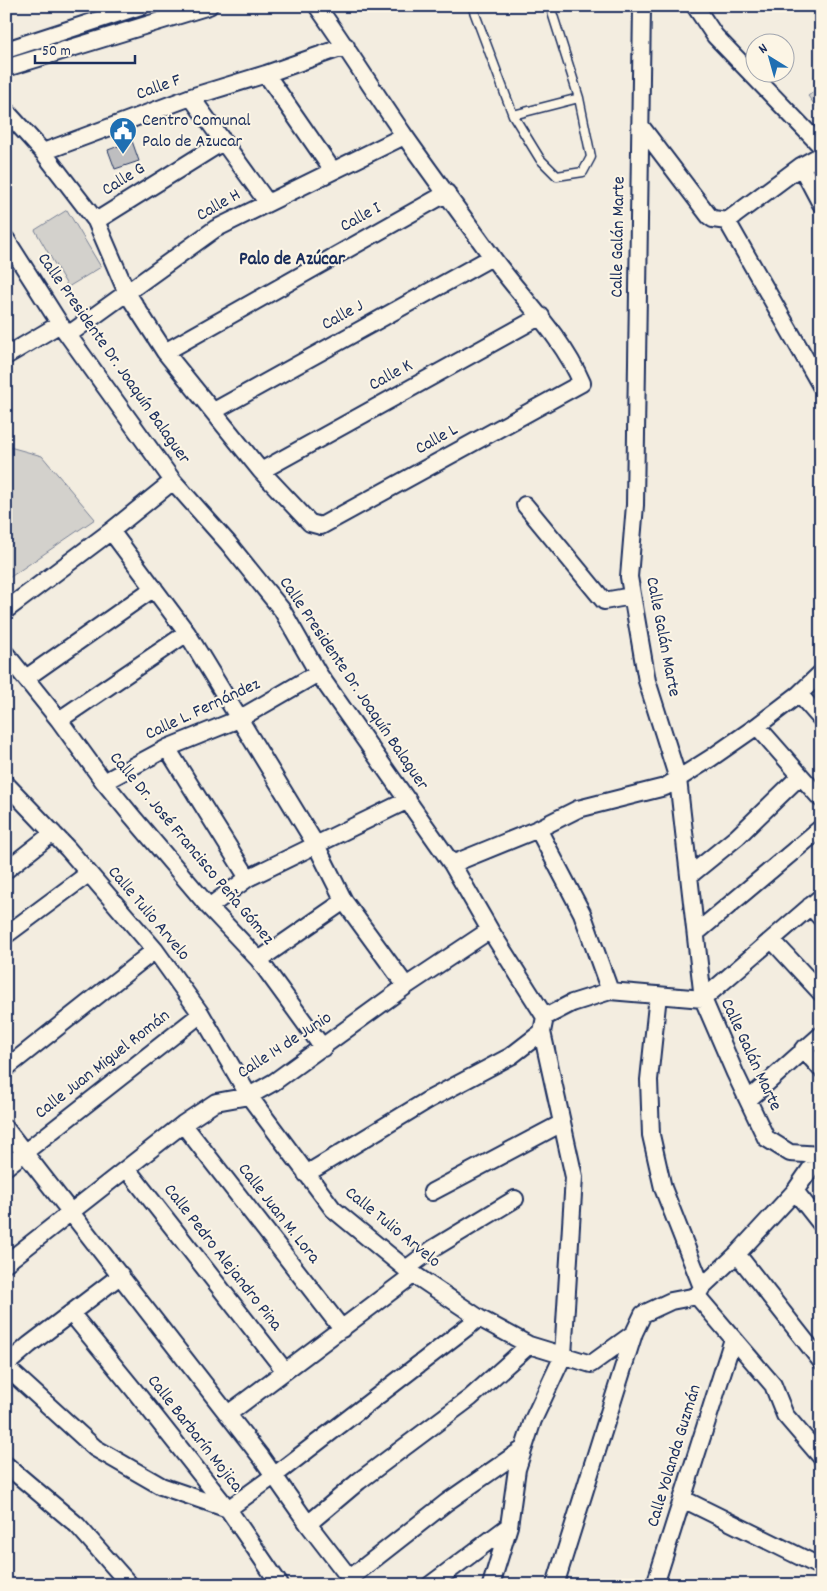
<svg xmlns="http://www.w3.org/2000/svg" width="827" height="1591" font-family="Dekko,sans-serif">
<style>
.green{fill:#d3d1cc;stroke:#778095}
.building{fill:#bebec0;stroke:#1b2f5e}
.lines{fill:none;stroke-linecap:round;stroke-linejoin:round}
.service-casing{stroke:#1b2f5e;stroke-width:11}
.minor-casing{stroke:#1b2f5e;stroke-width:20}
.service{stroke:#fcf5e5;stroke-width:8}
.minor{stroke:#fcf5e5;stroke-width:16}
.labels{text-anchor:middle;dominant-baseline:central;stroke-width:4;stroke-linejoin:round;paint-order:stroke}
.street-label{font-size:18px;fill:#1b2f5e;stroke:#fcf5e5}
.poi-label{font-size:18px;fill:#1b2f5e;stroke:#fcf5e5;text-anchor:start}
.neighbourhood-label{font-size:19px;font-weight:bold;fill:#1b2f5e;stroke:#fcf5e5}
</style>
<rect width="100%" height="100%" fill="#f3ede0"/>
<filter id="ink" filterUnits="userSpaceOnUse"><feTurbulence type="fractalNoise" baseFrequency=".02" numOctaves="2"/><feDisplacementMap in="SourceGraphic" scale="10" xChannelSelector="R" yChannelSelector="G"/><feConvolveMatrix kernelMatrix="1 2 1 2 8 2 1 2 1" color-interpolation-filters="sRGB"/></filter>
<g filter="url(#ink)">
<path class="green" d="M821,86V113L808,96Z
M67,210L101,267L68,287L35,230Z
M6,446L42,456L95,519L6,580Z"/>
<path class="building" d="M132,141L139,161L115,169L108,150Z"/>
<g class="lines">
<defs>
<path id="service" d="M472,6L513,115L540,159L557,176L583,172L591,157L579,98L550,6
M513,115L579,98"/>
<path id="minor" d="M642,6L635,505L629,577L647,681L678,779L703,999L735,1073L766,1138L790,1153L821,1155
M695,6L715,36L821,146
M6,50L141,6
M6,68L209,6
M266,74L333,171
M191,97L267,202
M6,111L43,152L96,221L127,293L165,352L261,471L310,523L321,526L582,383C561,334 520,297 490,254C461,214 432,175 404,135C374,92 347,48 317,6
M640,125L709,216L713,219L727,221L801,166L821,155
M43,152L191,97L266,74L346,46
M801,166L821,204
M96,221L224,141
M727,221L821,386
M6,239L60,324L173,481L228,543L282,610L318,673L452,864L490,930L545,1017
M68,335L215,229L404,136
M165,352L447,193
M6,356L60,324
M214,411L492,257
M261,471L541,316
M525,505L604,601L632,596
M111,531L187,633L316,845L344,901L406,986
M6,610L111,531L173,481
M6,654L59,720L104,782L131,815L209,907L259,960L323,1048
M26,678L154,588
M799,694L821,719
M59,720L187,633
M757,726L821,799
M167,748L248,878
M104,782L167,748L239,719L318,673
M6,784L68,849L155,950L201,1014L249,1096L333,1209L406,1269L479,1318L529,1345L591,1364L634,1333
M538,829L582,913L610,991
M452,864L538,829L578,809L665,787L711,758L757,726L799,694L821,673
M6,870L53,833
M689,876L737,837L800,776
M810,906L821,918
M209,907L248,878L408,800
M696,933L821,828
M6,935L88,874
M772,940L821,993
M259,960L344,901
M658,995L649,1080L651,1135L663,1188L702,1287
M803,1049L821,1069
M6,1068L155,950
M748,1100L821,1035
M183,1124L342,1329
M6,1129L261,1457L308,1524L355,1585
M6,1167L201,1014
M127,1169L285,1371
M306,1174L428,1100L511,1056L542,1032L545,1017L572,1003L610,991L703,999L821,897
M795,1191L821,1224
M432,1192L562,1123
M737,1254L821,1361
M6,1263L183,1124L216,1102L249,1096L274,1082L406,986L490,930
M406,1269L434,1248L515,1199
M698,1294L702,1287L737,1254L795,1191L820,1155
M697,1296L773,1385L785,1415L821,1457
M71,1313L134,1390L228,1509L280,1585
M6,1365L29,1345L121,1275
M6,1367L95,1448L161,1486L228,1509
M228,1414L414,1274
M6,1465L77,1525L130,1585
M683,1499L821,1567
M228,1509L275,1475L479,1318
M308,1524L359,1481L470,1398L529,1345
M350,1578L447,1502L523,1449
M430,1585L509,1526
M491,1585L509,1526L517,1469L533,1420L563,1356L574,1177L542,1032
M555,1585L634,1333L643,1314L671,1301L697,1296
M655,1585L733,1339"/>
</defs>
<use href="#service" class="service-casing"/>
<use href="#minor" class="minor-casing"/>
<use href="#service" class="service"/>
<use href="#minor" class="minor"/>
</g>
</g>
<defs>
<symbol id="civic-pin" viewBox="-11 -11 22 30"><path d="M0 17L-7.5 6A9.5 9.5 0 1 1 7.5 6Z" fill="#1f6fb2" stroke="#fcf5e5"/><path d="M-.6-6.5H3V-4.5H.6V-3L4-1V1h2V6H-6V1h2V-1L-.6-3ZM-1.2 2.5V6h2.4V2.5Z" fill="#fff"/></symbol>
</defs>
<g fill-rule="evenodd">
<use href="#civic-pin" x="107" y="115" width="32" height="43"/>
</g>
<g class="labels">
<g class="street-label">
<text transform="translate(159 88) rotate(-20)">Calle F</text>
<text transform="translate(124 180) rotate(-32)">Calle G</text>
<text transform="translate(219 206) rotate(-30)">Calle H</text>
<text transform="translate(361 218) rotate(-29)">Calle I</text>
<text transform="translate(619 237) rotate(-89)">Calle Galán Marte</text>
<text transform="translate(343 316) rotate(-29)">Calle J</text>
<text transform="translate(113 359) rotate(55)">Calle Presidente Dr. Joaquín Balaguer</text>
<text transform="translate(391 376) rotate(-29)">Calle K</text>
<text transform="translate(437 440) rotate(-29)">Calle L</text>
<text transform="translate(662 637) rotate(79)">Calle Galán Marte</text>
<text transform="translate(353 684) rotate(56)">Calle Presidente Dr. Joaquín Balaguer</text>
<text transform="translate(203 710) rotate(-25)">Calle L. Fernández</text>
<text transform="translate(191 849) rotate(50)">Calle Dr. José Francisco Peña Gómez</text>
<text transform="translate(148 914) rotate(50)">Calle Tulio Arvelo</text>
<text transform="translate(285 1046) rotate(-33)">Calle 14 de Junio</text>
<text transform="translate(750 1055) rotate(65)">Calle Galán Marte</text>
<text transform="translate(103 1065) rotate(-38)">Calle Juan Miguel Román</text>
<text transform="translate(278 1214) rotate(52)">Calle Juan M. Lora</text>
<text transform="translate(392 1228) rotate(39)">Calle Tulio Arvelo</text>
<text transform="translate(222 1258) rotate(52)">Calle Pedro Alejandro Pina</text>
<text transform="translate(194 1434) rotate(52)">Calle Barbarín Mojica</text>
<text transform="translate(675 1456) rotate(-73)">Calle Yolanda Guzmán</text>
</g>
<g class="poi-label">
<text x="142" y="121">Centro Comunal<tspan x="142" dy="21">Palo de Azucar</tspan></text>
</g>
<g class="neighbourhood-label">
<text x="292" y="260">Palo de Azúcar</text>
</g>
</g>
<rect width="827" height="1591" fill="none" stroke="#fcf5e5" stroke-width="25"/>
<rect x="12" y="12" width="802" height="1566" fill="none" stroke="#1b2f5e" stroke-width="2" filter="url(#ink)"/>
<g transform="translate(770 58) rotate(323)"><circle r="24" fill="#fcf5e5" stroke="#a2a6af"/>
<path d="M0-4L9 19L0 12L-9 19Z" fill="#1f6fb2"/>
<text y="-8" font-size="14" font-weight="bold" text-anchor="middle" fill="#1b2f5e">N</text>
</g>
<path d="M35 55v8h100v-8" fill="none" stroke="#1b2f5e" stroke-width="2.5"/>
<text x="42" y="55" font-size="15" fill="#1b2f5e" stroke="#fcf5e5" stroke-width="4" paint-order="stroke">50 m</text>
</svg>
